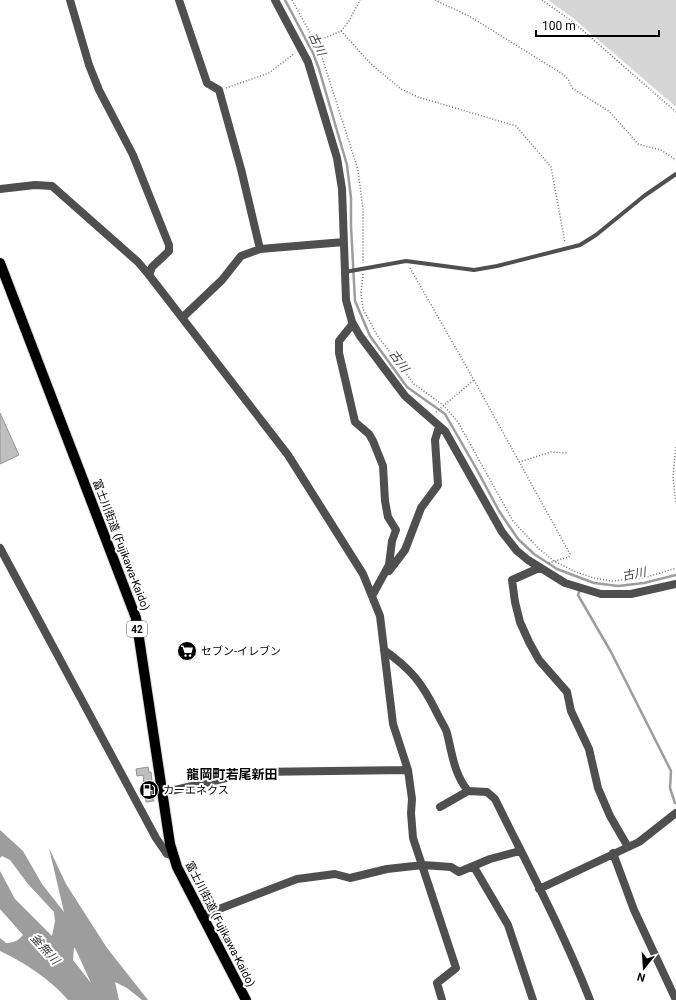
<svg xmlns="http://www.w3.org/2000/svg" width="676" height="1000" font-family="Roboto,'Noto Sans JP',sans-serif">
<style>
.green{fill:#d6d6d6}
.water{fill:#9d9d9d;fill-rule:evenodd}
.lines{fill:none;stroke-linecap:round;stroke-linejoin:round}
.stream{stroke:#9d9d9d;stroke-width:2.5}
.building{fill:#bfbfbf;stroke:#939393}
.primary-casing{stroke:#dbdbdb;stroke-width:12}
.path{stroke:#717171;stroke-width:1.5;stroke-dasharray:1 2;stroke-linecap:butt}
.lane{stroke:#4f4f4f;stroke-width:4}
.street{stroke:#4f4f4f;stroke-width:8}
.primary{stroke:#000;stroke-width:10}
.labels{text-anchor:middle;dominant-baseline:central;stroke-width:4;stroke-linejoin:round;paint-order:stroke}
.shield{fill:#fff;stroke:#4c4c4c;stroke-width:1}
.shield-label{font-size:10px;font-weight:bold;fill:#000}
.street-label{font-size:11px;fill:#000;stroke:#fff}
.poi-label{font-size:11px;fill:#000;stroke:#fff;text-anchor:start}
.water-label{font-size:12px;font-style:italic;fill:#3e3e3e;stroke:#fff}
.quarter-label{font-size:13px;font-weight:bold;fill:#000;stroke:#fff}
</style>
<rect width="100%" height="100%" fill="#fff"/>
<path class="green" d="M548,0H676V107L573,18Z"/>
<path class="water" d="M0,830L23,851L42,884L64,912L49,848L66,884L107,948L148,1000H142L127,988L115,982L119,1000H68C51,980 24,962 0,951V938L6,943C13,943 18,941 23,935L0,909V871L15,899L52,936L55,921L54,912L28,884L10,860L2,856L0,858ZM74,948H75L91,983L73,960Z"/>
<g class="lines">
<path class="stream" d="M285,0L313,53L319,69L347,165L351,198V226L355,301L370,336L407,387L445,414L476,468L499,511L518,539L534,554L557,569L594,583L618,586L644,583L676,575
M580,590L578,595L611,652L671,771L670,788L675,803"/>
</g>
<path class="building" d="M0,413L19,455L0,464Z
M148,767L149,772H151L154,801L146,802L143,775L137,776L136,769Z"/>
<g class="lines">
<defs>
<path id="primary" d="M0,263L136,618L170,844L177,867L246,1000"/>
</defs>
<use href="#primary" class="primary-casing"/>
<path class="path" d="M292,0L320,51L358,170L363,209V263
M435,0L469,16L561,73L568,79L572,88L610,112L638,144L661,150L676,160
M542,0L573,22L676,112
M341,31L371,64L401,89L418,97L516,126L551,167L565,243
M308,45L341,31L349,21L360,0
M226,88L269,73L295,53
M410,268L474,380L570,554L569,557L548,563
M363,274L361,293L363,309L377,335L414,384L443,405L458,422L513,521L538,548L554,561L576,572L594,578L612,581L644,578L676,568
M436,412L474,380
M676,447L673,477L676,504
M519,462L551,452L568,453"/>
<path class="lane" d="M345,272L406,261L474,270L497,266L580,245L596,235L644,196L676,174"/>
<path class="street" d="M70,0L89,65L99,90L133,155L169,245V251L152,267L149,275
M179,0L207,83L219,90L241,169L260,249
M275,0L308,62L337,158L342,189L346,300L352,322L360,336L405,396L445,431L502,532L517,551L528,560L565,583L601,594H631L676,584
M0,189L35,185L52,186L138,262L149,275L288,455L363,574L380,616L393,724L408,770L412,799L411,813L413,838L456,968L437,983L442,1000
M183,317L222,280L241,256L260,249L344,242
M351,326L339,341V353L355,422L369,434L373,441L383,466L385,501L388,517L396,530L392,541L389,565L372,596
M0,548L156,838L167,854L174,856
M539,568L512,580L515,602L520,622L529,642L539,660L567,692L571,711L589,749L598,788L610,816L628,847
M389,571L405,550L421,508L438,485L435,440L439,427
M384,650C412,670 422,683 437,713C440,720 445,726 447,733C452,753 454,774 468,791L487,792L495,799C528,866 563,931 590,1000
M162,793L252,772L408,770
M440,807L468,791
M613,853L634,910L676,1000
M474,867L508,925L533,1000
M539,889L639,842L676,813
M201,916L297,879L335,874L350,878L387,869L423,865L451,867L459,872L490,859L520,851"/>
<use href="#primary" class="primary"/>
</g>
<defs>
<symbol id="supermarket-disc" viewBox="-11 -11 22 22"><circle r="9.5" fill="#000" stroke="#fff"/><path d="M-6-5.5h2.5l.6 2H6L4.5 2H-2.5L-4.4-4H-6ZM-1.5 3.2a1.3 1.3 0 1 0 .1 0ZM3 3.2a1.3 1.3 0 1 0 .1 0Z" fill="#fff"/></symbol>
<symbol id="fuel-disc" viewBox="-11 -11 22 22"><circle r="9.5" fill="#000" stroke="#fff"/><path d="M-5.5-6h7V0h2V4h1.3V-2.5L3-4.5l.8-.8L6-3V5H2.5V1h-1V6h-7ZM-4.2-4.7v3.2H.2V-4.7Z" fill="#fff"/></symbol>
</defs>
<g fill-rule="evenodd">
<use href="#supermarket-disc" x="176" y="640" width="22" height="22"/>
<use href="#fuel-disc" x="138" y="779" width="22" height="22"/>
</g>
<g class="labels">
<rect class="shield" x="127" y="621" width="20" height="16" rx="3"/>
<g class="shield-label">
<text x="137" y="629">42</text>
</g>
<g class="street-label">
<text transform="translate(121 545) rotate(69)">富士川街道 (Fujikawa-Kaido)</text>
<text transform="translate(220 924) rotate(63)">富士川街道 (Fujikawa-Kaido)</text>
</g>
<g class="poi-label">
<text x="201" y="651">セブン-イレブン</text>
<text x="163" y="790">カーエネクス</text>
</g>
<g class="water-label">
<text transform="translate(317 44) rotate(64)">古川</text>
<text transform="translate(399 361) rotate(54)">古川</text>
<text transform="translate(634 574) rotate(-11)">古川</text>
<text transform="translate(45 949) rotate(48)">釜無川</text>
</g>
<g class="quarter-label">
<text x="232" y="774">龍岡町若尾新田</text>
</g>
</g>
<g transform="translate(644 968) rotate(197)" stroke="#ffffff" stroke-width="3" paint-order="stroke">
<path d="M0-3L7 15L0 10L-7 15Z" fill="#000000"/>
<text y="-6" font-size="11" font-weight="bold" text-anchor="middle" fill="#000000">N</text>
</g>
<path d="M536 30v6h123v-6" fill="none" stroke="#000000" stroke-width="2"/>
<text x="542" y="30" font-size="12" fill="#000000" stroke="#ffffff" stroke-width="3" paint-order="stroke">100 m</text>
</svg>
